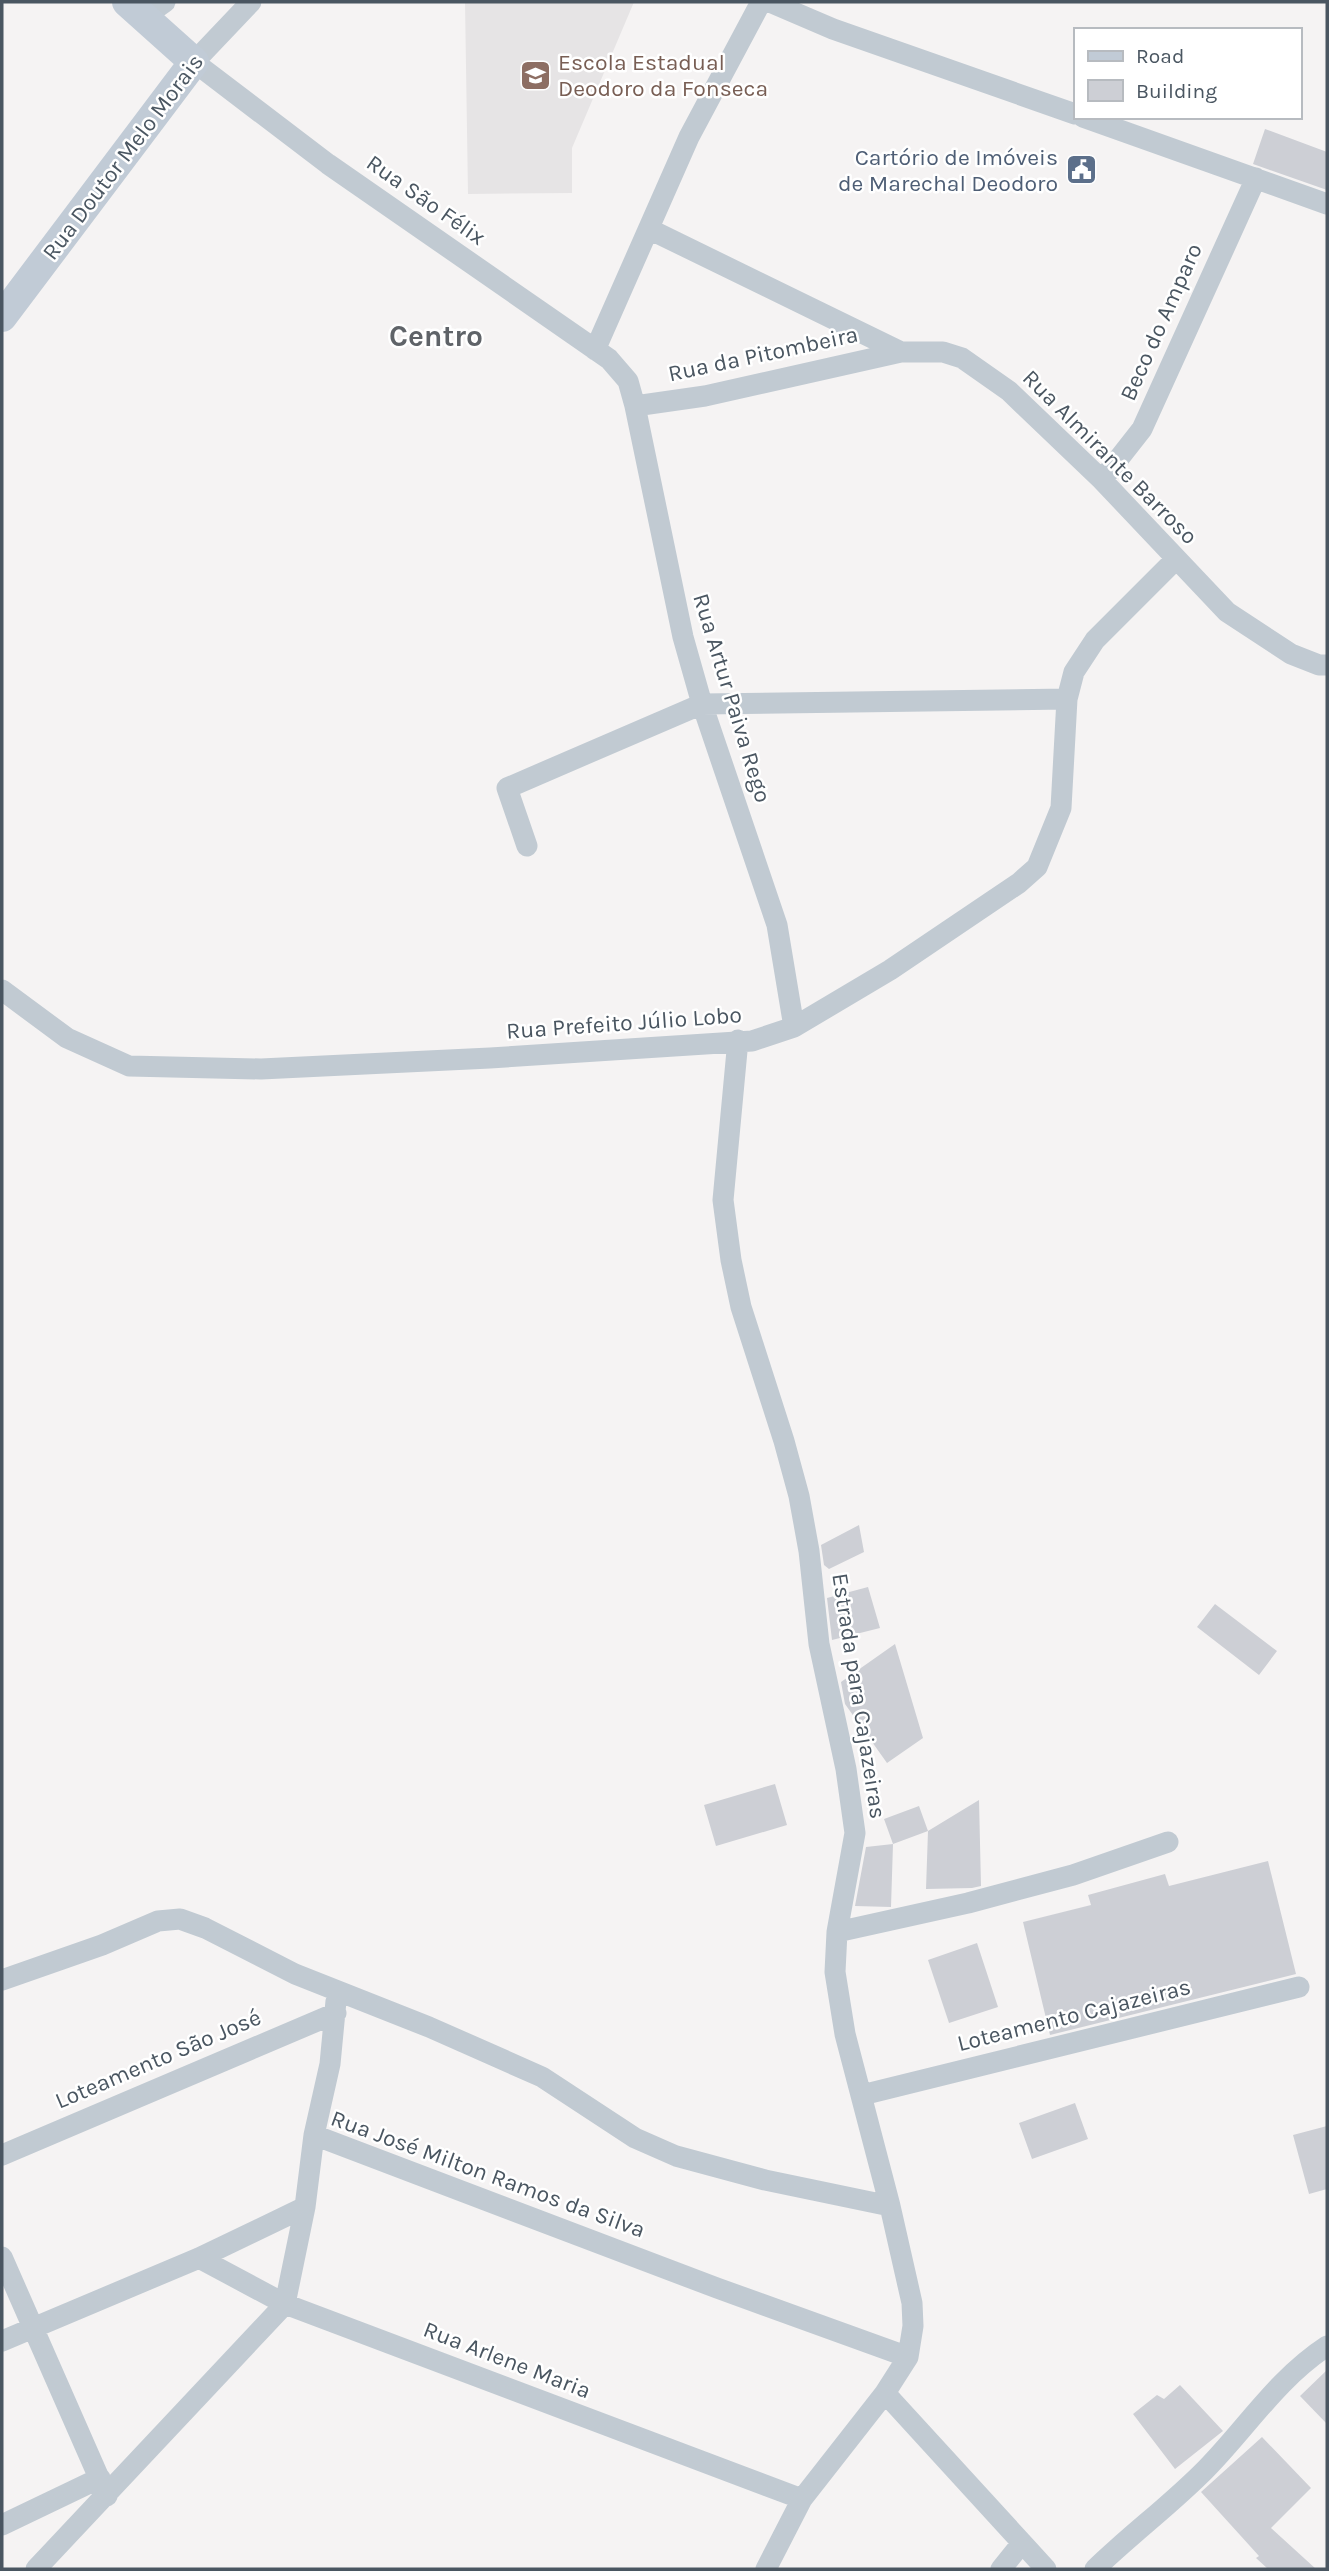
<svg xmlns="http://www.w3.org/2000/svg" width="1329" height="2571" font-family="Karla,sans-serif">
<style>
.education{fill:#e6e4e5}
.building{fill:#cdcfd5}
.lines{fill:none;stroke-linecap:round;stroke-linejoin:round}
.street{stroke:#c1cad2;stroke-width:21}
.secondary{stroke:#c1cbd6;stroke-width:30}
.labels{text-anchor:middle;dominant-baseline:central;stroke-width:5;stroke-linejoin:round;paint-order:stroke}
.education-label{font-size:23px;fill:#785e54;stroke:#fff;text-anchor:start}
.street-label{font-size:23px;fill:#4a5661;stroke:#fff}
.service-label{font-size:23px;fill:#4e5e75;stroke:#fff;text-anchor:end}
.district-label{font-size:30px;font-weight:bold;fill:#5f6368;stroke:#fff}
</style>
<rect width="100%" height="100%" fill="#f5f3f3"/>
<path class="education" d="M465,2H634L572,148V193L468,194Z"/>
<path class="building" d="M1265,129L1327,152V190L1253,164Z
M859,1525L864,1552L829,1569L824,1565L821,1545Z
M868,1587L880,1628L832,1640L827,1598Z
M1215,1604L1277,1651L1259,1675L1197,1627Z
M895,1644L923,1738L887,1763L845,1704L841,1682Z
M775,1784L787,1825L716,1846L704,1805Z
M979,1800L981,1886L972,1888L926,1889L928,1831Z
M919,1806L928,1831L893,1844L884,1819Z
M893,1844L891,1907L855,1906L866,1847Z
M1268,1861L1296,1974L1050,2035L1023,1922L1091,1905L1088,1895L1165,1874L1169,1886Z
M977,1943L998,2007L949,2023L928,1960Z
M1075,2103L1088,2139L1032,2159L1019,2123Z
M1327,2126V2189L1309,2194L1293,2135Z
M1327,2370V2424L1300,2396Z
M1180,2385L1223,2431L1175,2469L1133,2414L1157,2395L1164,2399Z
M1262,2437L1311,2488L1271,2528L1316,2569H1268L1256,2558L1259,2556L1201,2492Z"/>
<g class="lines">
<path class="street" d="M251,2L194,62L328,164L609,359L628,381L635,406L683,637L702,704L777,925L794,1027
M770,2L833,29L1075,114
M144,17L165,2
M1083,117L1327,204
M649,229L901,352H943L962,358L1009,391L1102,480L1227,612L1291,654L1319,665H1327
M595,350L689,137L761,2
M635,406L705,396L901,352
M1102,480L1142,429L1256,178
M527,846L507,788L702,704L1067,699
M2,990L67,1038L129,1066L261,1069L490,1058L752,1041L794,1027L890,970L1019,883L1037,867L1061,808L1067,699L1074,672L1095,640L1176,559
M738,1040L723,1200L731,1260L741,1307L784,1441L799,1496L809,1551L819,1644L846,1769L855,1833L837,1932L835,1972L845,2034L890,2206L912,2303L913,2326L908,2357L885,2393L802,2499L766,2569
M837,1932L968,1903L1073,1875L1168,1842
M2,1980L102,1945L158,1921L180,1919L205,1928L295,1974L429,2027L542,2077L635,2138L676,2156L765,2180L890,2206
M862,2095L1299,1987
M314,2135L330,2064L336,2001
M2,2155L336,2013
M2,2257L107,2496
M199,2258L285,2304L802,2499
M2,2341L199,2258L305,2207
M885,2393L1046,2569
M2,2525L100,2478
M36,2569L285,2304L305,2207L314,2135L717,2288L908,2357
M1001,2569L1022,2543
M1095,2569C1131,2534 1172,2504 1207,2468C1247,2427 1278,2378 1327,2346"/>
<path class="secondary" d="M2,317L194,62L127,2"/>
</g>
<defs>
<symbol id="school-square" viewBox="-11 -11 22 22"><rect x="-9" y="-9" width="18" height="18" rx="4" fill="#8d6e63" stroke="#fff"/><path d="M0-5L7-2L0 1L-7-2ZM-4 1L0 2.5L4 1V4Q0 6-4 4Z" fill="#fff"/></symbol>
<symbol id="civic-square" viewBox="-11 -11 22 22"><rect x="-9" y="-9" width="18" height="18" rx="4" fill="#5c6f8a" stroke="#fff"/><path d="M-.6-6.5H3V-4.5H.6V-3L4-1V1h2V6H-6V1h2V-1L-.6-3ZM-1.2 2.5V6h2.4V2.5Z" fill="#fff"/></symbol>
</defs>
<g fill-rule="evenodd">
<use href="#school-square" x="518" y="58" width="35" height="35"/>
<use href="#civic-square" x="1064" y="152" width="35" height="35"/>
</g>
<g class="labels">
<g class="education-label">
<text x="558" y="62">Escola Estadual<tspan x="558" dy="26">Deodoro da Fonseca</tspan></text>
</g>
<g class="street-label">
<text transform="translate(123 157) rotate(-53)">Rua Doutor Melo Morais</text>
<text transform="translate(426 200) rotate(35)">Rua São Félix</text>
<text transform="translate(1161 322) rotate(-66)">Beco do Amparo</text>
<text transform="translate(763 354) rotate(-12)">Rua da Pitombeira</text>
<text transform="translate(1110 457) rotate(45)">Rua Almirante Barroso</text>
<text transform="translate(732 698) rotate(73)">Rua Artur Paiva Rego</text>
<text transform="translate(624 1023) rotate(-4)">Rua Prefeito Júlio Lobo</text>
<text transform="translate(859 1696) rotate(81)">Estrada para Cajazeiras</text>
<text transform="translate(1074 2015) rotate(-14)">Loteamento Cajazeiras</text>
<text transform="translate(158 2059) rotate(-23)">Loteamento São José</text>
<text transform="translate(488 2174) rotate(20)">Rua José Milton Ramos da Silva</text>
<text transform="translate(507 2360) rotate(21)">Rua Arlene Maria</text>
</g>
<g class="service-label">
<text x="1058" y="157">Cartório de Imóveis<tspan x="1058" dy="26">de Marechal Deodoro</tspan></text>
</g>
<g class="district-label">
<text x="436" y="336">Centro</text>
</g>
</g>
<rect width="1329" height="2571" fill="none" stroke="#4a5661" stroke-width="7"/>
<rect x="1074" y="28" width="228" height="91" fill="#ffffff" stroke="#b7bbc0" stroke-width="2"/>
<rect x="1088" y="51" width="35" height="10" fill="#c1cbd6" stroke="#b7bbc0" stroke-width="2"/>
<text x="1136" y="63" font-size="21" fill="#4a5661">Road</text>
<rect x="1088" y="80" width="35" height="21" fill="#cdcfd5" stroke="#b7bbc0" stroke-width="2"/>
<text x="1136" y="98" font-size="21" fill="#4a5661">Building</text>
</svg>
